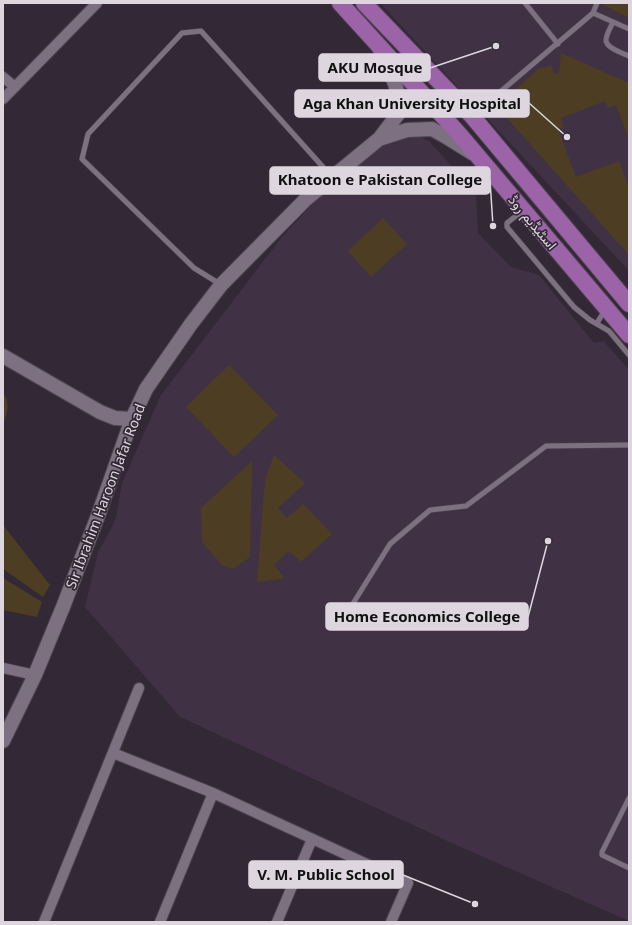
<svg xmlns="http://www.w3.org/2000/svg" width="632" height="925" font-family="'Noto Sans',Vazirmatn,sans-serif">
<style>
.built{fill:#403144}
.green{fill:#4d3e23}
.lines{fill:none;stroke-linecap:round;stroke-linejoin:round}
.lane-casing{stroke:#4d444f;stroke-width:6}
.street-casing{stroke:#4d444f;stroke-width:12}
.secondary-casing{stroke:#4d444f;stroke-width:16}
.primary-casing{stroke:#4d444f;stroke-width:18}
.lane{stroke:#7d7080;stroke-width:5}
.street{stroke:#7d7080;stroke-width:10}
.secondary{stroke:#7d7080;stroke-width:14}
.primary{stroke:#9c63a9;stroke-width:16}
.labels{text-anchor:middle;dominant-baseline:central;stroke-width:3.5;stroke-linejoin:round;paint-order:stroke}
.street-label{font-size:14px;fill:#ddd6df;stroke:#332836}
.leader{fill:none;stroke:#ddd6df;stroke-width:1.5}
.callout-dot{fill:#ddd6df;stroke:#332836;stroke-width:1.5}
.callout{fill:#ddd6df;stroke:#ddd6df;stroke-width:1.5}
.callout-label{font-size:15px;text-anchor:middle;font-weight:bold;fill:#111}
</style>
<rect width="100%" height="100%" fill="#332836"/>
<path class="built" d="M380,3H629V271Z
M408,131L429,141L476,193L478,233L511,267L539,275L594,343L604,341L629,370V921L456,845L180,717L85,607L98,552L112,527L116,517L122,483L161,395L281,238L320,196L357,162L384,141Z"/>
<path class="green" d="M604,3H629V18L603,5Z
M561,53L629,83V139L616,105L608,108L605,101L561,118L564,127L558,129L576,177L619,161L629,188V255L497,107L538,69L551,65L554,74L559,73Z
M383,218L407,244L371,277L348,251Z
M229,365L278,415L234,457L186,407Z
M3,393C11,402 7,414 3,424Z
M274,455L305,483L278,508L287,518L303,504L332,534L301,562L289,551L274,565L284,577L281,579L257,582L265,479Z
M252,461L250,557L233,569L222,565L202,542L201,508Z
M3,525L50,585L43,597L3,569Z
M3,578L42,602L37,617L3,610Z"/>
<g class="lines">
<defs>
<path id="lane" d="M525,3L558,44
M593,13L629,29
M613,22C611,27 606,34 606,40C606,48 622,53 629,56
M474,114L593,13L597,3
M521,212L507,223V227L574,307L590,320L609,331L629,355
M220,284L194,268L82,159L88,134L182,33L201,31L331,176
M597,323L605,310
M349,610L390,544L430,510L466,506L546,446L629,445
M629,798L602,852V855L629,868"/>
<path id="street" d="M3,77L15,87
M3,99L97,3
M3,668L35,675
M113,753L213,793L408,883L391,922
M44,922L139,688
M160,922L213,793
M277,922L312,839"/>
<path id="secondary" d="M379,139L407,130L432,129L448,138L472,153
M3,356L100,412L115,418L132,419
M3,741L35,675L63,607L99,513L132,419L146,389L191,324L221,285L306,199L379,139L402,109L395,84L380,50"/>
<path id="primary" d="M340,3L460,135L629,335
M364,3L472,116L629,304"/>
</defs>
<use href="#lane" class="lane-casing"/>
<use href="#street" class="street-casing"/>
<use href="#secondary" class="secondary-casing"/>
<use href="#primary" class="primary-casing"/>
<use href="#lane" class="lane"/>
<use href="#street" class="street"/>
<use href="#secondary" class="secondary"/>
<use href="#primary" class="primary"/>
</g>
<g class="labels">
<g class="street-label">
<text transform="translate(533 222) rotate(50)">اسٹیڈیم روڈ</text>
<text transform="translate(105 496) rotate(-69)">Sir Ibrahim Haroon Jafar Road</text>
</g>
</g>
<path class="leader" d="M496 46L430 68M567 137L529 103M493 226L490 180M548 541L528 617M475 904L403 875"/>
<g class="callout-dot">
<circle cx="496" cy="46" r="4"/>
<circle cx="567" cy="137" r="4"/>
<circle cx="493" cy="226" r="4"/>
<circle cx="548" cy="541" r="4"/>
<circle cx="475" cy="904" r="4"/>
</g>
<g class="callout">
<rect x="319" y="54" width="111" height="27" rx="4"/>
<rect x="295" y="90" width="234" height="27" rx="4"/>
<rect x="270" y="167" width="220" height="27" rx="4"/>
<rect x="326" y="603" width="202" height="27" rx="4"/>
<rect x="249" y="861" width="154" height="27" rx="4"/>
</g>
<g class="callout-label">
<text x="375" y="73">AKU Mosque</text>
<text x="412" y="109">Aga Khan University Hospital</text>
<text x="380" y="185">Khatoon e Pakistan College</text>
<text x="427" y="622">Home Economics College</text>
<text x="326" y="880">V. M. Public School</text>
</g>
<rect width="632" height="925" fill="none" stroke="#ddd6df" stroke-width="8"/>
</svg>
